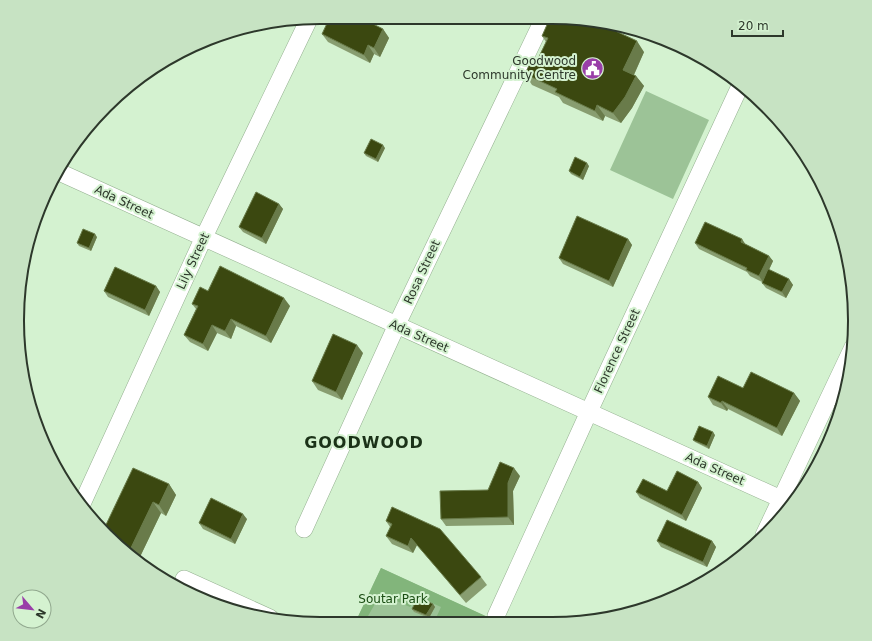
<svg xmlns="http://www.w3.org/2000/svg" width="872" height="641" font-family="'DejaVu Sans',sans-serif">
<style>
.green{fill:#9cc397}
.forest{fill:#82b57b}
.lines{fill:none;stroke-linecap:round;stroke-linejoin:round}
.minor-casing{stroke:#94b090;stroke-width:18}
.minor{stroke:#fff;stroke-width:17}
.wall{fill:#889d70}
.shaded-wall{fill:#697b4a}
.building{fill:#3b4810;stroke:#697b4a}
.labels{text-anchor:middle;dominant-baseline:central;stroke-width:4;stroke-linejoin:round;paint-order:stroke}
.poi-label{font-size:12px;fill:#2d382b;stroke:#d4f2d0;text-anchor:end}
.street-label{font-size:12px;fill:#2d382b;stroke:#d4f2d0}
.park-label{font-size:12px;fill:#194c12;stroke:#d4f2d0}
.district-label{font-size:16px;font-weight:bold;letter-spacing:1px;fill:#1b3218;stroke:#d4f2d0}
.rim{fill:none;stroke:#2d382b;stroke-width:2}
</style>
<rect width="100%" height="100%" fill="#d4f2d0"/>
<path class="green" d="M646,91L709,120L673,199L610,170Z
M381,568L498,622L355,623Z"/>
<path class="forest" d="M381,568L490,618L489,622H445L436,618L441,607L416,596L410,607L383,595L376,602L364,623H355Z"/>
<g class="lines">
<defs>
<path id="minor" d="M59,172C299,283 540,391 781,499
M81,506L203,239L309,19
M304,529L400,318L544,18
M764,535L853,347
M184,579L270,618
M496,616L592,405L740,86"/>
</defs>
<use href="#minor" class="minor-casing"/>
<use href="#minor" class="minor"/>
</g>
<path class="wall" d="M383,29L389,38L380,57L374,54L370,63L328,42L322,34Z
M542,36L644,52L634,75L636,76L644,86L632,108L621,123L605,116L603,121L563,103L559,97L532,85L525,74L536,63L546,42Z
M385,148L378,162L366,156L364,153Z
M589,166L583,180L571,174L569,171Z
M279,204L283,209L266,244L243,232L239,227Z
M97,237L91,251L79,246L77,243Z
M628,239L632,245L613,287L563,264L559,258Z
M695,243L745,244L769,256L773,261L769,270L789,279L793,285L786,298L766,288L762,283V282L750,276L747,272L699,249Z
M156,286L160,292L149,316L108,297L104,291Z
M208,291L290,306L271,343L236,326L231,339L217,333L208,351L190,342L184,335L196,309L192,304Z
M363,353L342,400L318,390L312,381Z
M848,378L840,413L835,406Z
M743,388L794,393L800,401L782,436L728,409L727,411L713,405L708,397Z
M715,435L709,449L695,442L693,440Z
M520,476L513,491L514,525L446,526L441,519L488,490Z
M698,482L702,488L686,521L640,498L636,492L667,491Z
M169,484L176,495L166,516L161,513L138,561L121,549L103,531Z
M392,507L481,577L487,585L466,603L417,545L413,553L392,544L386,536L390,527L386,521Z
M247,519L235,544L203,529L199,523Z
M657,541H712L716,547L707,567L661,547Z
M433,604L435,607L429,618L414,612L412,609Z"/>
<path class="shaded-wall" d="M383,29L389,38L380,57L374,48Z
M637,41L644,52L631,81L623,70Z
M368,45L374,54L370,63L364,55Z
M636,76L644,86L632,108L621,123L613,113Z
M597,105L605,116L603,121L595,111Z
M383,145L385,148L378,162L376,159Z
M587,163L589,166L583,180L580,177Z
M279,204L283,209L266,244L262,238Z
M95,234L97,237L91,251L89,248Z
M628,239L632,245L613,287L609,281Z
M742,239L746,245L741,242Z
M769,256L773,261L763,282L759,276Z
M789,279L793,285L786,298L782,292Z
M156,286L160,292L149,316L145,310Z
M284,298L290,306L271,343L266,336Z
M231,319L236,326L231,339L225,331Z
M212,325L217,333L208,351L203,344Z
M357,345L363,353L342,400L336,392Z
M794,393L800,401L782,436L777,428Z
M722,401L728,409L727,411L721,403Z
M713,432L715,435L709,449L707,446Z
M514,468L520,476L513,491L514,525L508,517V483Z
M698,482L702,488L686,521L682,515Z
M169,484L176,495L166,516L159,505Z
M153,502L161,513L138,561L128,554Z
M243,514L247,519L235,544L231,539Z
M411,538L417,545L413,553L408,546Z
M712,541L716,547L707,567L703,562Z
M433,604L435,607L429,618L426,615Z"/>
<path class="building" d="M330,17H359L383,29L374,48L368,45L364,55L322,34Z
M550,18H571L594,21L637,41L623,70L636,76L625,97L613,113L597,105L595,111L555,92L557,89L525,74L531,61L536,63L548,38L542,36Z
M371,139L383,145L376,159L364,153Z
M575,157L587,163L580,177L569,171Z
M256,192L279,204L262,238L239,227Z
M577,216L628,239L609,281L559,258Z
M705,222L742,239L741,242L769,256L759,276L746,270L747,268L695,243Z
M83,229L95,234L89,248L77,243Z
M220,266L284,298L266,336L231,319L225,331L212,325L203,344L184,335L198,306L192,304L200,287L208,291Z
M115,267L156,286L145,310L104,291Z
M768,269L789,279L782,292L762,283Z
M333,334L357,345L336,392L312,381Z
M751,372L794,393L777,428L722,401L721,403L708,397L718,376L743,388Z
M848,378L841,409L835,406Z
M699,426L713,432L707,446L693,440Z
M820,449L824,451L814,472L812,475L809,474Z
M500,462L514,468L508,483V517L441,519L440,491L488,490Z
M133,468L169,484L159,505L153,502L128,554L121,549L103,531Z
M677,471L698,482L682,515L636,492L643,479L667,491Z
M211,498L243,514L231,539L199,523Z
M392,507L440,529L481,577L460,595L411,538L408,546L386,536L392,524L386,521Z
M667,520L712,541L703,562L657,541Z
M418,597L433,604L426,615L412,609Z"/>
<defs>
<symbol id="civic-disc" viewBox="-11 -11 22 22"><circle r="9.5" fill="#993ea8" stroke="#d4f2d0"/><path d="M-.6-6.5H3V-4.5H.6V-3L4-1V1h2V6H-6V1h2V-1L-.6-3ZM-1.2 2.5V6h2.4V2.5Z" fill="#fff"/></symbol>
</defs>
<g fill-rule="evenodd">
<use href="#civic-disc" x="580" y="56" width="25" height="25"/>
</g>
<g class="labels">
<g class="poi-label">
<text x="576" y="61">Goodwood<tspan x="576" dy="14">Community Centre</tspan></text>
</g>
<g class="street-label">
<text transform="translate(124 202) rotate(25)">Ada Street</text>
<text transform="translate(193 261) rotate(-65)">Lily Street</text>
<text transform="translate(422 272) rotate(-65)">Rosa Street</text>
<text transform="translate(419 336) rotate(24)">Ada Street</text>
<text transform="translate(617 351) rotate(-65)">Florence Street</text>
<text transform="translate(715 469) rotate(24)">Ada Street</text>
</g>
<g class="park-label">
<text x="393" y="599">Soutar Park</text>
</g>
<g class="district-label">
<text x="364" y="442">GOODWOOD</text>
</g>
</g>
<path d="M0 0H872V641H0ZM320 24H552A296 296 0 0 1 848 320V321A296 296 0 0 1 552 617H320A296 296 0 0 1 24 321V320A296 296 0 0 1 320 24Z" fill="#c7e3c3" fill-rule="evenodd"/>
<path class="rim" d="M320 24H552A296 296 0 0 1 848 320V321A296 296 0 0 1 552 617H320A296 296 0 0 1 24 321V320A296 296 0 0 1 320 24Z"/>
<g transform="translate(32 609) rotate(118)"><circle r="19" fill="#d4f2d0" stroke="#91a88e"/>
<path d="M0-3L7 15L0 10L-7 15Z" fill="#993ea8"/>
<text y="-6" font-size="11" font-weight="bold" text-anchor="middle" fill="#2d382b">N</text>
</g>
<path d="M732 30v6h51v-6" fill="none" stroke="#2d382b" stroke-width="2"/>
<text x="738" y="30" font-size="12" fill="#2d382b" stroke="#d4f2d0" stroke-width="3" paint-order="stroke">20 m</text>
</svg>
